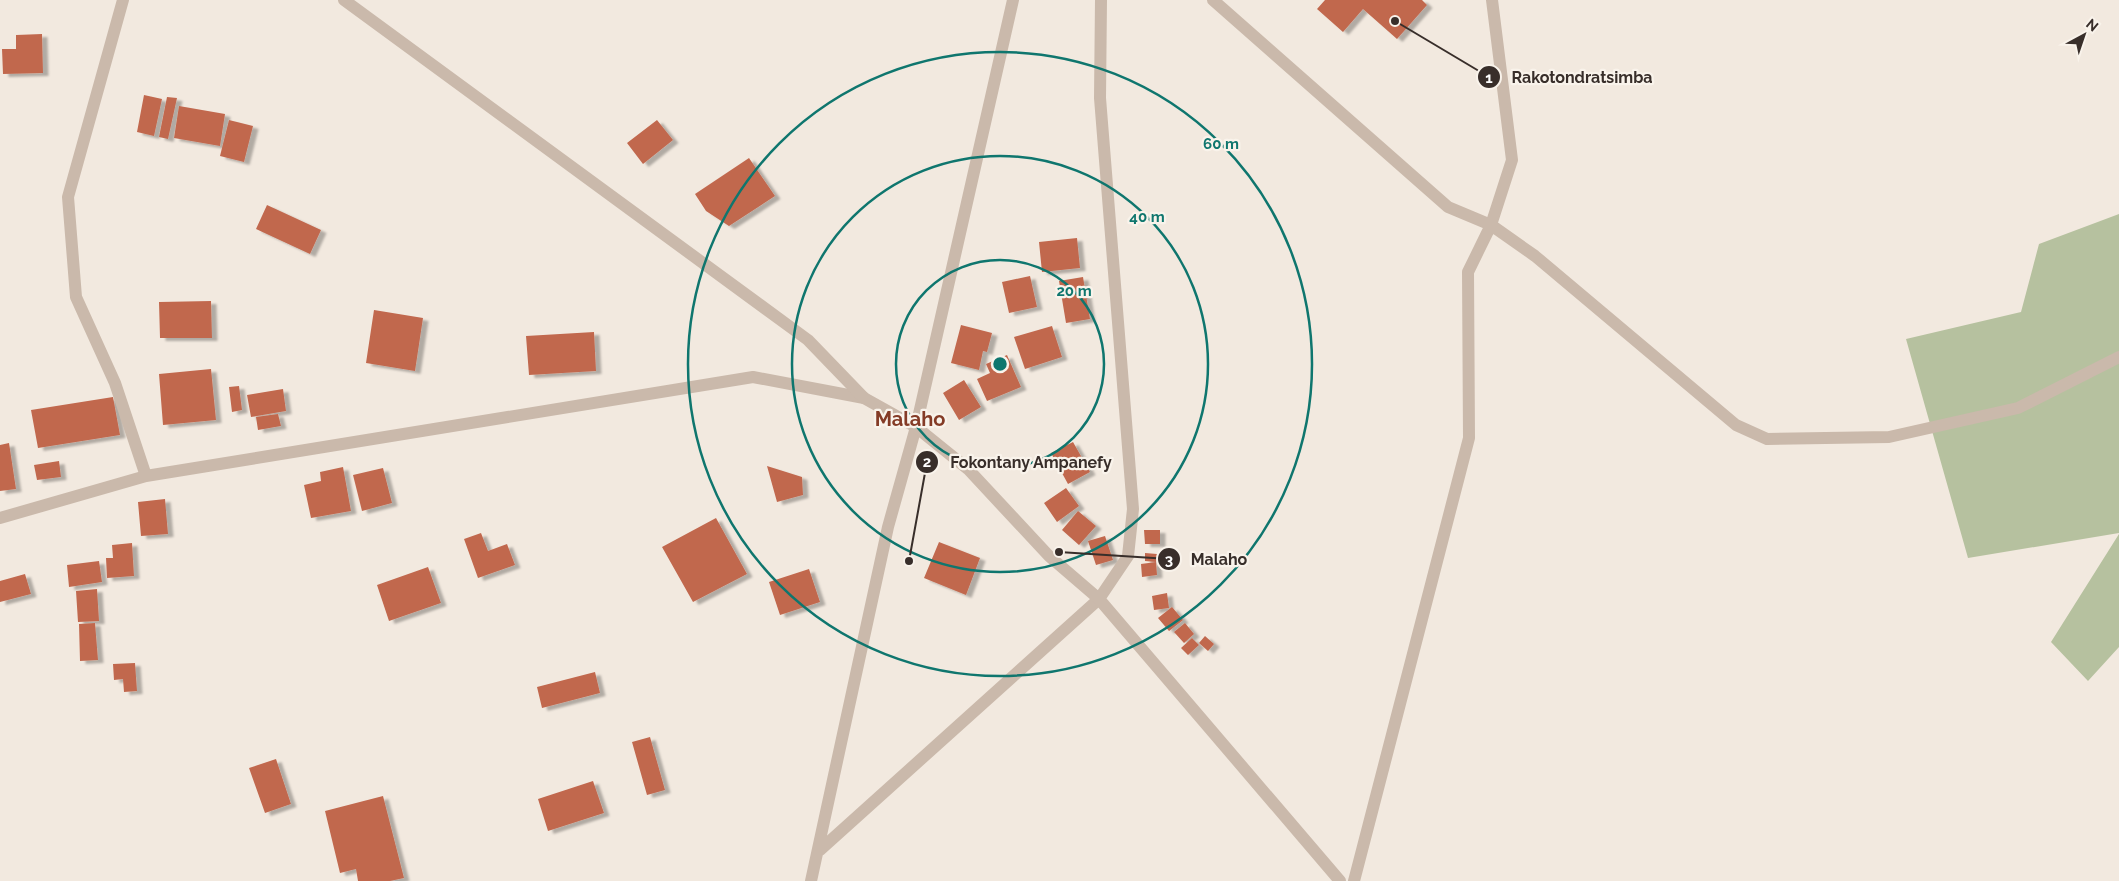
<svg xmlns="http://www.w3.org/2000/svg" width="2119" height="881" font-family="Raleway,sans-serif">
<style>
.green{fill:#b6c19f}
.building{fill:#c1684e;filter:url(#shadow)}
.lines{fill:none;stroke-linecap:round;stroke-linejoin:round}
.minor{stroke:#cab9ab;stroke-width:12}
.tertiary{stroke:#cab9ab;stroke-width:12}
.ring{fill:none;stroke:#0f766e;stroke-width:2.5}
.labels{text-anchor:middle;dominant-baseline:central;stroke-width:4.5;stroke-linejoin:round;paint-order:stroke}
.district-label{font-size:20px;font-weight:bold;fill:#843b26;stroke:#f9f3eb}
.centre{fill:#0f766e;stroke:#f9f3eb;stroke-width:2.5}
.ring-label{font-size:15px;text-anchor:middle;font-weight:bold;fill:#0f766e;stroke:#f9f3eb;stroke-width:4.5;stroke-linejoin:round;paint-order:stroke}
.leader{fill:none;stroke:#382e2a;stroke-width:2}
.callout-dot{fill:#382e2a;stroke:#f9f3eb;stroke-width:2}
.mark-label{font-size:15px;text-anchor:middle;font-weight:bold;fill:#fff}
.callout-label{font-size:16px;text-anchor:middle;font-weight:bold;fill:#382e2a;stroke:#f9f3eb;stroke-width:4.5;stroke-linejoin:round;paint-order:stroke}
</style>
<defs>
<filter id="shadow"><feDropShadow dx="5.5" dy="3" stdDeviation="1" flood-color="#0004"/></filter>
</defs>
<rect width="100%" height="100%" fill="#f2e9df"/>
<path class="green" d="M2119,214V533L1968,558L1906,339L2021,312L2039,244Z
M2119,534V647L2088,681L2051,642Z"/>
<path class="building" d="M1325,0H1422L1427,5L1397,39L1363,9L1343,32L1317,9Z
M42,34L43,73L3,74L2,49H16V35Z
M144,95L162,99L154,136L137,132Z
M167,97L177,98L168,139L159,137Z
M179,106L225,114L220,146L174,138Z
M229,120L253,126L244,162L220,156Z
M657,120L673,140L643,164L627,143Z
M749,158L775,196L729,226L706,211L695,194Z
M267,205L321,230L310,254L256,229Z
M1077,238L1080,268L1042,272L1039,242Z
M1030,276L1037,307L1009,313L1002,282Z
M1083,277L1090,319L1066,323L1059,281Z
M211,301L212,338H160L159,302Z
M374,310L423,318L415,371L366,363Z
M961,325L992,333L987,352L983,351L979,370L951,363Z
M1052,326L1062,357L1025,369L1014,337Z
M594,332L596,371L529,375L526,336Z
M1007,355L1021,387L987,401L977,379L990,373L986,364Z
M211,369L216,420L163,425L159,374Z
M964,380L981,407L959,420L943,393Z
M239,386L242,410L232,412L229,387Z
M283,389L286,411L251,417L247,395Z
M113,397L120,435L38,448L31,410Z
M278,414L281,426L258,430L256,417Z
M1073,442L1090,472L1068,484L1051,453Z
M9,443L16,489L0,491V445Z
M59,461L61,477L37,480L34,465Z
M767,466L802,477L803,495L777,502Z
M343,467L351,511L311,518L304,485L321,481L320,472Z
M383,468L392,503L362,511L353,475Z
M1066,488L1079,506L1057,522L1044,503Z
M165,499L168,534L141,536L138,502Z
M1078,511L1096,526L1079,545L1062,530Z
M716,518L747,574L693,602L662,547Z
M1144,530H1160V544H1145Z
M481,533L488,551L507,544L515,565L478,578L464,539Z
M1105,536L1113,560L1096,565L1088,541Z
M939,542L980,558L966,595L924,578Z
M132,543L134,576L107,578L106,558H113L112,545Z
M1145,553L1157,554L1156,562L1145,561Z
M99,561L102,582L69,587L67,565Z
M1156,562L1157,575L1142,577L1141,564Z
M428,567L441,603L389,621L377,585Z
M809,569L820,602L780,615L769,582Z
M25,574L31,594L0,602V581Z
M97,589L99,621L78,622L76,591Z
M1167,593L1169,608L1154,610L1152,596Z
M1172,607L1183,620L1169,631L1158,618Z
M95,623L98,660L80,661L79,624Z
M1185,623L1194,634L1184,643L1174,632Z
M1205,636L1214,644L1208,651L1199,643Z
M1192,638L1199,645L1188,655L1181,648Z
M135,663L137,691L124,692L123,679L114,680L113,664Z
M595,672L600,693L542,708L537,687Z
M650,737L665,790L647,795L632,742Z
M276,759L291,804L265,813L249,768Z
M593,781L604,813L548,831L538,799Z
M383,796L404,878L390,881H358L356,869L340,873L325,811Z"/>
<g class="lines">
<path class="minor" d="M123,0L68,197L76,297L115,383L146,476
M1213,0L1448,207L1491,225L1535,256L1736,425L1767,439L1889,437L2018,408L2119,357
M0,518L146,476L753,377L864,398
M820,850L1099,599
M811,881L888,527L916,427L1013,0
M1354,881L1469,438L1468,272L1491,225L1512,160L1492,0"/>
<path class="tertiary" d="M344,0L808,340L864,398L916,427L968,469L1049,556L1099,599L1340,881
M1099,599L1128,556L1133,509L1100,98L1101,0"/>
</g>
<g class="ring">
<circle cx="1000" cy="364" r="104"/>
<circle cx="1000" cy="364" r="208"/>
<circle cx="1000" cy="364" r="312"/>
</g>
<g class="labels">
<g class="district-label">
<text x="910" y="419">Malaho</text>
</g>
</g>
<circle cx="1000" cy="364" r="8" class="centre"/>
<g class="ring-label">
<text x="1221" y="149">60 m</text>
<text x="1147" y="222">40 m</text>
<text x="1074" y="296">20 m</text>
</g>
<path class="leader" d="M1395 21L1489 77M909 561L927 462M1059 552L1169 559"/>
<g class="callout-dot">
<circle cx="1395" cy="21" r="5"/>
<circle cx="909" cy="561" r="5"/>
<circle cx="1059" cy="552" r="5"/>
<circle cx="1489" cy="77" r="12"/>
<circle cx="927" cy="462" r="12"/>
<circle cx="1169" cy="559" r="12"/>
</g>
<g class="mark-label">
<text x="1489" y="83">1</text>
<text x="927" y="467">2</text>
<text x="1169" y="565">3</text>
</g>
<g class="callout-label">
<text x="1582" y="83">Rakotondratsimba</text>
<text x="1031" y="468">Fokontany Ampanefy</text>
<text x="1219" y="565">Malaho</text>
</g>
<g transform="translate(2084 35) rotate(40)" stroke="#f9f3eb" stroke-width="4" paint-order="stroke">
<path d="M0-4L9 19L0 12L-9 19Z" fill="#382e2a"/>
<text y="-8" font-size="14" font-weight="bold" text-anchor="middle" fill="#382e2a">N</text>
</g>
</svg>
